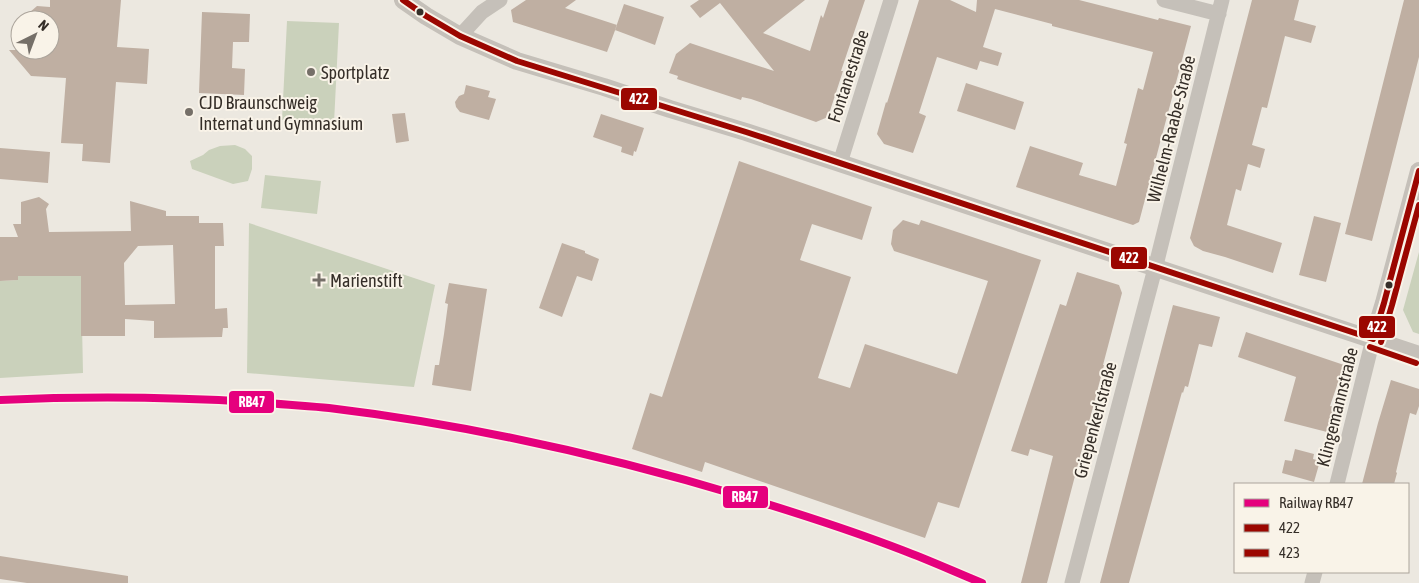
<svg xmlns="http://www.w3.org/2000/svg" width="1419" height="583" font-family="'Asap Condensed',sans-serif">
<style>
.green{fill:#cad1bb}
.building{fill:#bfafa2;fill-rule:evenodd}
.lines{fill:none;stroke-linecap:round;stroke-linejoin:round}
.minor{stroke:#c5c0b9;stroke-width:15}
.tertiary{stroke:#c5c0b9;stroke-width:18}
.bus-1-casing{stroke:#f9f3e8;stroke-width:10}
.bus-2-casing{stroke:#f9f3e8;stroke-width:10}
.bus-1{stroke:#9b0600;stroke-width:6}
.bus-2{stroke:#9b0600;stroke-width:6}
.rail-1-casing{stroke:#f9f3e8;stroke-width:11}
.rail-1{stroke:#e5007d;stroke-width:8}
.bus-dot{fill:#352e28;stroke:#f9f3e8;stroke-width:2}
.poi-dot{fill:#756f68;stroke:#f9f3e8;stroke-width:2}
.labels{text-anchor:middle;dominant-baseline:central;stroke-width:4;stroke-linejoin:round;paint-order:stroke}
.poi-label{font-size:18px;fill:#352e28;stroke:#f9f3e8;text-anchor:start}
.street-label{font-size:18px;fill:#352e28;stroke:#f9f3e8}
.line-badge{stroke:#f9f3e8;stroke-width:2}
.badge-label{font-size:14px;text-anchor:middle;font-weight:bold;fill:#fff}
</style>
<rect width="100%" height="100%" fill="#ece8e0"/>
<path class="green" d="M287,21L339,23L334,123L282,120Z
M235,145L245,149L252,156V169L248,181L233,184L192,169L190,161L203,155L209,150L220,146Z
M265,175L321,181L317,214L261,208Z
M249,223L435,285L414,387L247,373Z
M1419,252V334L1413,332L1403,310Z
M18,276H81L83,373L0,378V281L18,280Z"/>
<path class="building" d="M50,0H121L117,47L149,49L147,84L116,82L110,163L82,161L83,144L61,143L66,78L31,76L9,50H50V20H21L37,6L50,7Z
M526,0H576L565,8L617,25L607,52L513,22L511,10Z
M699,0H805L763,33L810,51L821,15L823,18L829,0H865L841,71H843L828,117L816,122L751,99L742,97L741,100L698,86L677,79L678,76L669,73L676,54L690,43L774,71L720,3L700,18L690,6Z
M919,0H950L976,12L977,0H1079L1158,20L1159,18L1191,26L1139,222L1133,225L1016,187L1030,146L1083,163L1079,175L1116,186L1127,144L1124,143L1138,88L1143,90L1153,52L1052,26V24L995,9L983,47L1002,53L998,66L980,61L977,70L937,57L919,113L926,116L913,153L884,144L877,134L886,102L887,103Z
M1252,0H1299L1294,20L1316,26L1311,43L1285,36L1267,108L1262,107L1252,145L1265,149L1260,168L1248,164L1241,191L1236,189L1227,225L1282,243L1273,273L1225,257L1203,251L1194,246L1190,238Z
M1404,0H1419V57L1372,241L1345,234Z
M624,4L664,17L655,45L615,30Z
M202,12L250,14L249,42H233L232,68L245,69L244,95L199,93Z
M966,83L1024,102L1015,130L957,111Z
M466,85L490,91L488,97L496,99L489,120L460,112L456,107L455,102L459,96L464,94Z
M405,113L409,141L396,143L392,114Z
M601,114L644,128L636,152L634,151L633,156L621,152L622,147L593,137Z
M0,148L50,152L48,183L0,179Z
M739,161L872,207L862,240L812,224L800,260L851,277L818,378L850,388L865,344L957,374L988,281L894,251L891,244L893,230L903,220L919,225L921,220L1041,260L959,508L938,502L925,538L705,462L702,472L632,449L650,393L662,397Z
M39,197L49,204L46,209L49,232L131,231L130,201L166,211V216H199V223H223L224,246H215V309L227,308L228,328H223L222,337L154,338V321L125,319V336H81V276H18V280L0,281V237H18L13,224H21V202ZM173,245L175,304L125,305L124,263L138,246Z
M1314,216L1341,223L1326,282L1299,275Z
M562,243L585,251V253L599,259L592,281L577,276L562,317L539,308Z
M1077,272L1119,285L1122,293L1103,365H1104L1047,583H1021L1053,456L1030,449L1028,456L1011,451L1060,304L1066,306Z
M449,283L487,289L471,391L432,385L435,365H439L444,334L448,304L445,303Z
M1173,305L1220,317L1212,347L1199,344L1188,387L1185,386L1183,393L1182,392L1129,583H1100Z
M1246,332L1344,365L1330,406L1334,407L1327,432L1284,421L1296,377L1238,357Z
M1391,380L1419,389V406L1416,415L1410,413L1396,472L1397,473L1394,484H1362L1378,423Z
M1295,449L1314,454L1313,459L1320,461L1314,482L1282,473L1285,460L1292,461Z
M0,556L128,576V583H27L0,579Z"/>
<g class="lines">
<path class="minor" d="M1164,0L1219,14
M460,36L482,12L500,0
M840,163L891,0
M1337,484L1373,339
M1072,583L1158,257L1222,0
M1312,583L1315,572"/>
<path class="tertiary" d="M403,0L426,16L460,36L517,61L604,87L670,109L746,132L1419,355
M1373,339L1384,303L1419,171"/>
<defs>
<path id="bus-1" d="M403,0L426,16L460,36L517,61L746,132L1373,339
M1373,339L1384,303L1419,171"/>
<path id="bus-2" d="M1381,342L1392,305L1419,205
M1370,347L1416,363"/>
</defs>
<use href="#bus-1" class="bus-1-casing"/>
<use href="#bus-2" class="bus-2-casing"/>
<use href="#bus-1" class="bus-1"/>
<use href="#bus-2" class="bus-2"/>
<defs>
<path id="rail-1" d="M0,400C89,396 179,397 268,403C288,405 309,406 329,408C470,425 608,456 744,497C797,513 850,530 902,550C929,560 955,572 982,583"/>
</defs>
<use href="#rail-1" class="rail-1-casing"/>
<use href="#rail-1" class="rail-1"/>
</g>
<g class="bus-dot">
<circle cx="420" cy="12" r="4.5"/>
<circle cx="1389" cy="285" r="4.5"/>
</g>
<g class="poi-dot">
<circle cx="311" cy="72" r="5"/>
<circle cx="189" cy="112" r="5"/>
<path d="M316.5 272.5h5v5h5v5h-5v5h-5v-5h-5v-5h5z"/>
</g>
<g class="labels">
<g class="poi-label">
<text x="321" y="72">Sportplatz</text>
<text x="199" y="102">CJD Braunschweig<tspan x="199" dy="21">Internat und Gymnasium</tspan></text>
<text x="330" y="280">Marienstift</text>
</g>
<g class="street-label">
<text transform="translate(848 76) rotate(-72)">Fontanestraße</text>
<text transform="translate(1171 129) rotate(-76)">Wilhelm-Raabe-Straße</text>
<text transform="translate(1337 407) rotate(-76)">Klingemannstraße</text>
<text transform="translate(1095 420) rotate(-75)">Griepenkerlstraße</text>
</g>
</g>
<g class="line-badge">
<rect x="620" y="87" width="38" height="24" rx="5" fill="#9b0600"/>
<rect x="1110" y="246" width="38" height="24" rx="5" fill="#9b0600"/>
<rect x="1358" y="315" width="38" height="24" rx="5" fill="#9b0600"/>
<rect x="228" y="390" width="47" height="24" rx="5" fill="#e5007d"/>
<rect x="722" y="485" width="47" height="24" rx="5" fill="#e5007d"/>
</g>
<g class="badge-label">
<text x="639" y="104">422</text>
<text x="1129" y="263">422</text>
<text x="1377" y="332">422</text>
<text x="252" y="407">RB47</text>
<text x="745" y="502">RB47</text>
</g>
<rect x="1234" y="483" width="175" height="90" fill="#f9f3e8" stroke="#aba49b"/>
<rect x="1244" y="499" width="25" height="8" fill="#e5007d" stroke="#aba49b"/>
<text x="1279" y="508" font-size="15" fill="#352e28">Railway RB47</text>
<rect x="1244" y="524" width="25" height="8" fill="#9b0600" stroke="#aba49b"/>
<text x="1279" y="533" font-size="15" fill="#352e28">422</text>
<rect x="1244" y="549" width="25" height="8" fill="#9b0600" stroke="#aba49b"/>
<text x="1279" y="558" font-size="15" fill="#352e28">423</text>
<g transform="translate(35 35) rotate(42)"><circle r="24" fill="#f9f3e8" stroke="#aba49b"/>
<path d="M0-4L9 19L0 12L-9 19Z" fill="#756f68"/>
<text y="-8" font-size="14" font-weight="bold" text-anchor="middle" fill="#352e28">N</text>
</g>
</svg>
